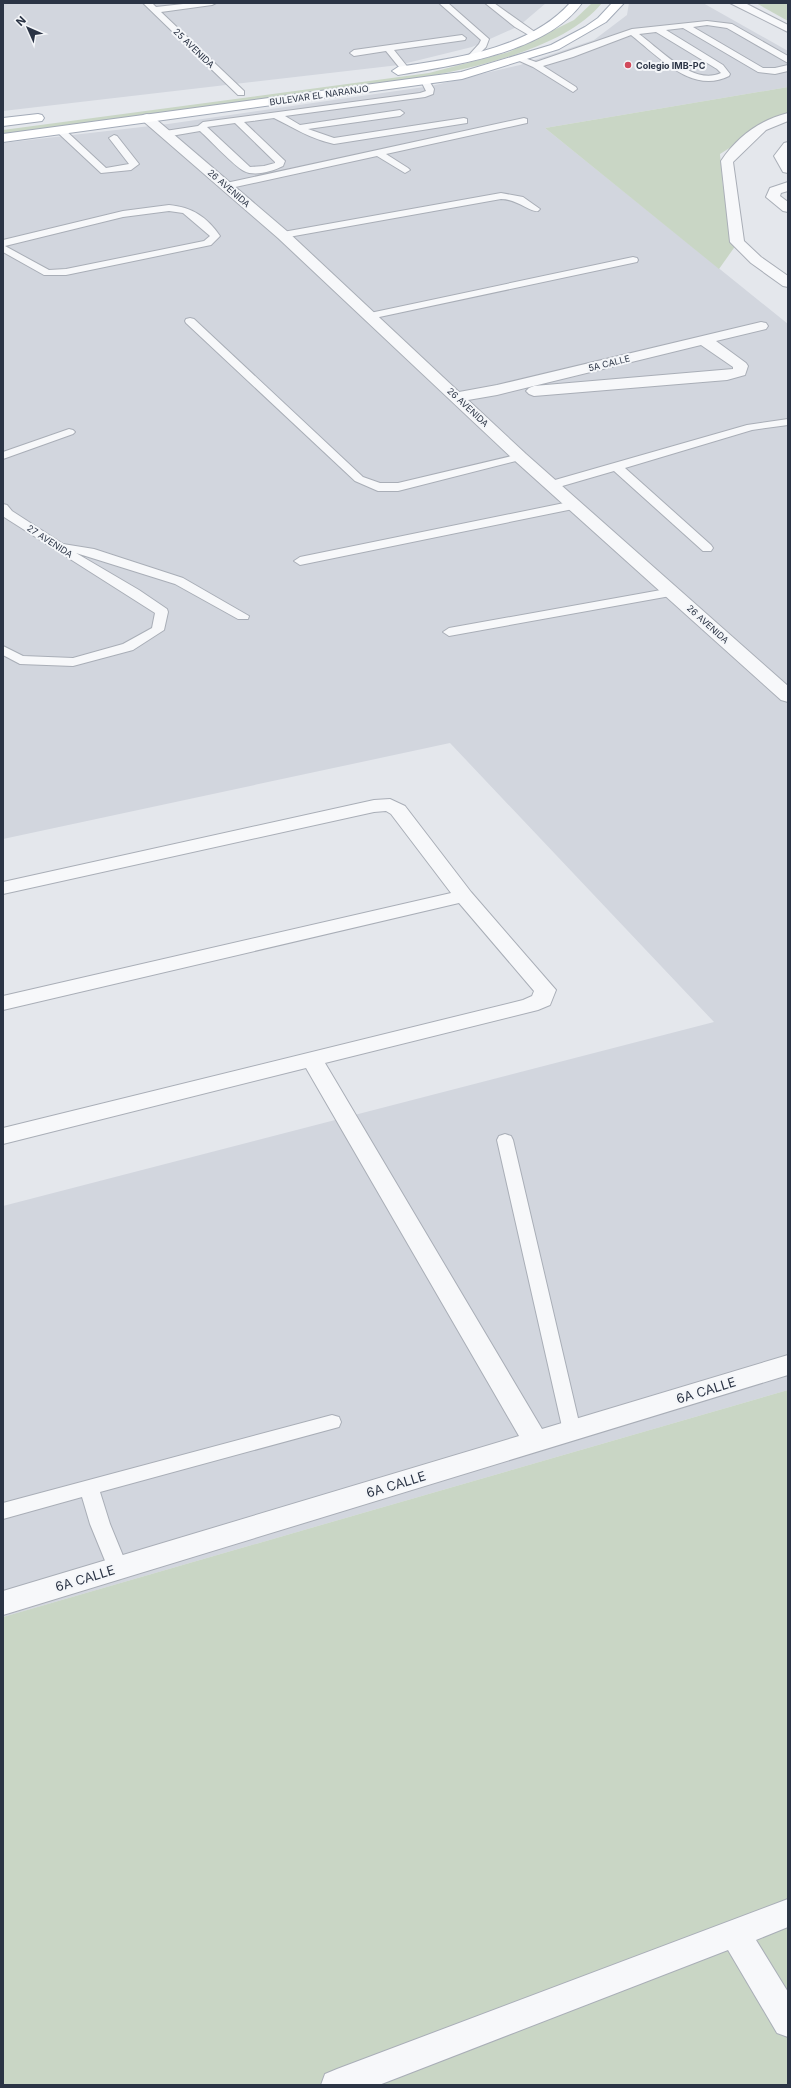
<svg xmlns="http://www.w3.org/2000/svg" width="791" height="2088" font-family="Inter,sans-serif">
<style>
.built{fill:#d2d6de}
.green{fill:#c9d6c5}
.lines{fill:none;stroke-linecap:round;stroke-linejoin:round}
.lane-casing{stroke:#a9aeb7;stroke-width:2}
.street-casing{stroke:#a9aeb7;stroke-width:2}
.primary-casing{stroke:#a3abb8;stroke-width:2}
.lane{fill:#f7f8fa;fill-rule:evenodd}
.street{fill:#f7f8fa;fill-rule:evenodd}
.primary{fill:#fff;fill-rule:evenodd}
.poi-dot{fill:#d1495b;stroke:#f4f6f9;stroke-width:1.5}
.labels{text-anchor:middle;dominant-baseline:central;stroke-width:4;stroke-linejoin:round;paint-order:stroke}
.far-street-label{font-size:9px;fill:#2b3445;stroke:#f4f6f9}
.far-poi-label{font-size:9px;font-weight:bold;fill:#2b3445;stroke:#f4f6f9;text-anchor:start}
.near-street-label{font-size:13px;fill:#2b3445;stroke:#f4f6f9}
</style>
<rect width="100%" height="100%" fill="#e4e7ec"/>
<path class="built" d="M3,3H546L519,26L472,47L399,65L3,111Z
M629,3H703L788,51V87L545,128L788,324V1390L3,1617V1206L714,1022L450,743L3,839V143L168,124L431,86L520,65L594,40L627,15Z"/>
<path class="green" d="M592,3H602C543,76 338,89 247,101C166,112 84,123 3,134V130L429,73L509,52L574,20Z
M756,3H788V21Z
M788,87V117L780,116L720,154L723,187L736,245L719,269L545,128Z
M788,1390V2085H3V1617Z"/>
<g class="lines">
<defs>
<path id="lane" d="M143,3H152L156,7L192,3H216L212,5L161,12L244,91V95H238Z
M439,3H448L489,39L486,47L476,57L469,55L479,44L481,40Z
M485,3H494L539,35L532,37L515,27Z
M707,21L732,24L788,56V63L727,28L707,25L693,27L763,68H775L788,65V71L775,74L758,72L683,28L666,30L723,65L730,74L729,76C692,95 658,56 631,35L573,57L543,66L576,87L577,89L573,92L533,67L515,59L519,56L536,62L632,29ZM656,32L717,69L721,73C693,86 660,49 639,34Z
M462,35L466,38L465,40L394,50L410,70L406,73L403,72L386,51L354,56L350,53L354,50Z
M425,78L428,79L434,89L433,94L425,97L285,116L300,125L400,110L404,113L400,116L308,129L334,138L464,118L467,119V123L334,144C311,139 294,128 274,118L244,122L285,161L283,166C273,171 255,177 244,171C234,166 210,140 200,131L165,137L160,134L165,131L198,126L203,122L420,93L426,91L421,81ZM235,123L275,162V163L264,166L250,167L207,127Z
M524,118L527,119V123L386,154L408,168L410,170L405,173L377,156L226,189L221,186L226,183Z
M60,127L63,128L106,168L129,164L109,138L114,135L117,136L139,164L131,170L101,173L57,132V128Z
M501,193L523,197L540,209L538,211C531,213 517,199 501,199L283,238L278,235L283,232Z
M169,205C192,207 207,217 220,236L211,245L66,275H44L3,252V240L123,211ZM169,211L183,213L210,236L204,241L66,269L49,270L5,246L123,217Z
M633,257L637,258L638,260L637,262L370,319L365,316L370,313Z
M190,318L194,319L363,477L380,483H398L520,454L526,457L524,459L398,491H378L355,481L186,323L185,321L186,319Z
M788,419V425L752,430L625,468L711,545L713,548L711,551H703L614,471L552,489L546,485L548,482L747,425Z
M69,429L73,430L75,432L73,434L3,459V452Z
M574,501L578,502L580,505L578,508L300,565L294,561L300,557Z
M3,504L7,505L12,511L63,544L94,549L183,578L249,616L248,619H238L175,584L76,553L139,590L167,609L168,612L164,630L133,650L73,666L20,664L3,655V646L23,656L73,658L123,644L152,628L155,613L4,517Z
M672,588L676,589L678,592L676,595L449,636L443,632L449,628Z
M505,1134L511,1136L513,1140L581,1431L579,1436L572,1438L565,1436L563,1431L497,1140L499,1136Z
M332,1415L339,1417L341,1422L339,1427L100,1492L110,1524L128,1568L125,1574L118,1576L111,1574L108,1568L90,1524L82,1497L3,1519V1503Z"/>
<path id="street" d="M730,3H745L788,25V32Z
M788,113V121L766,130L733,162L744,241L761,257L788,276V287L783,286L751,263L730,242L721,161C737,137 760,120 788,113Z
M147,114L151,115L288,232L459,392L497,385L761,322L766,323L768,326L766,329L716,341L746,363L748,366L745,375L727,380L534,396L529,394L526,391L529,388L534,386L733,369V367L701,345L497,395L468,400L526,454L788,686V702L781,700L514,460L278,238L143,121L141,118L143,115Z
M788,142L787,156L788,173L783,172L774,156L784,143Z
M788,182V191L781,193L780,196L788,202V212L783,211L766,197L770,188Z
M390,799L405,806L471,892L556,990L550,1005L538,1010L325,1063L542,1429L788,1355V1375L3,1615V1591L519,1436L306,1068L3,1144V1128L523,1000L532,996L534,991L459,903L3,1010V996L451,893L391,814L386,811L374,812L3,894V882L374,800Z
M788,1899V1927L756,1940L788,1992V2037L777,2033L728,1950L379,2085H321L325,2074L337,2069Z"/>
<path id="primary" d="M570,3H582C546,53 455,65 398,75L392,71L398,67C456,58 529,49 570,3Z
M612,3H624L606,22L559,49L462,79L3,142V134L461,72L551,45L585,27L598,18Z
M38,114L42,115L44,118L42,121L3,126V118Z"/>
</defs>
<use href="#lane" class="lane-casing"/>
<use href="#street" class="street-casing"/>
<use href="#primary" class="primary-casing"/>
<use href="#lane" class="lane"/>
<use href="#street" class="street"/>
<use href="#primary" class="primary"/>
</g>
<circle class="poi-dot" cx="628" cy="65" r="4"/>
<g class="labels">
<g class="far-street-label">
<text transform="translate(194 48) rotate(44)">25 AVENIDA</text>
<text transform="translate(319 95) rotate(-8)">BULEVAR EL NARANJO</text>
<text transform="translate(229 188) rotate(41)">26 AVENIDA</text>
<text transform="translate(609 363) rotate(-14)">5A CALLE</text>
<text transform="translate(468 407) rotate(43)">26 AVENIDA</text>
<text transform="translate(50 541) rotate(33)">27 AVENIDA</text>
<text transform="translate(708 624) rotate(42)">26 AVENIDA</text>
</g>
<g class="far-poi-label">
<text x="636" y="65">Colegio IMB-PC</text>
</g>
<g class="near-street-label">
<text transform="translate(706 1390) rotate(-17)">6A CALLE</text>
<text transform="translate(396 1484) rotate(-17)">6A CALLE</text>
<text transform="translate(85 1578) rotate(-17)">6A CALLE</text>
</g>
</g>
<rect width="791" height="2088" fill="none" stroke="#2b3445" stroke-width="8"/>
<g transform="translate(28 28) rotate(315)" stroke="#f4f6f9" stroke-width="3" paint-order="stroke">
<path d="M0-3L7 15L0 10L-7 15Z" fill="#2b3445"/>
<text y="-6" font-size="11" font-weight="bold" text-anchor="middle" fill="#2b3445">N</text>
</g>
</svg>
